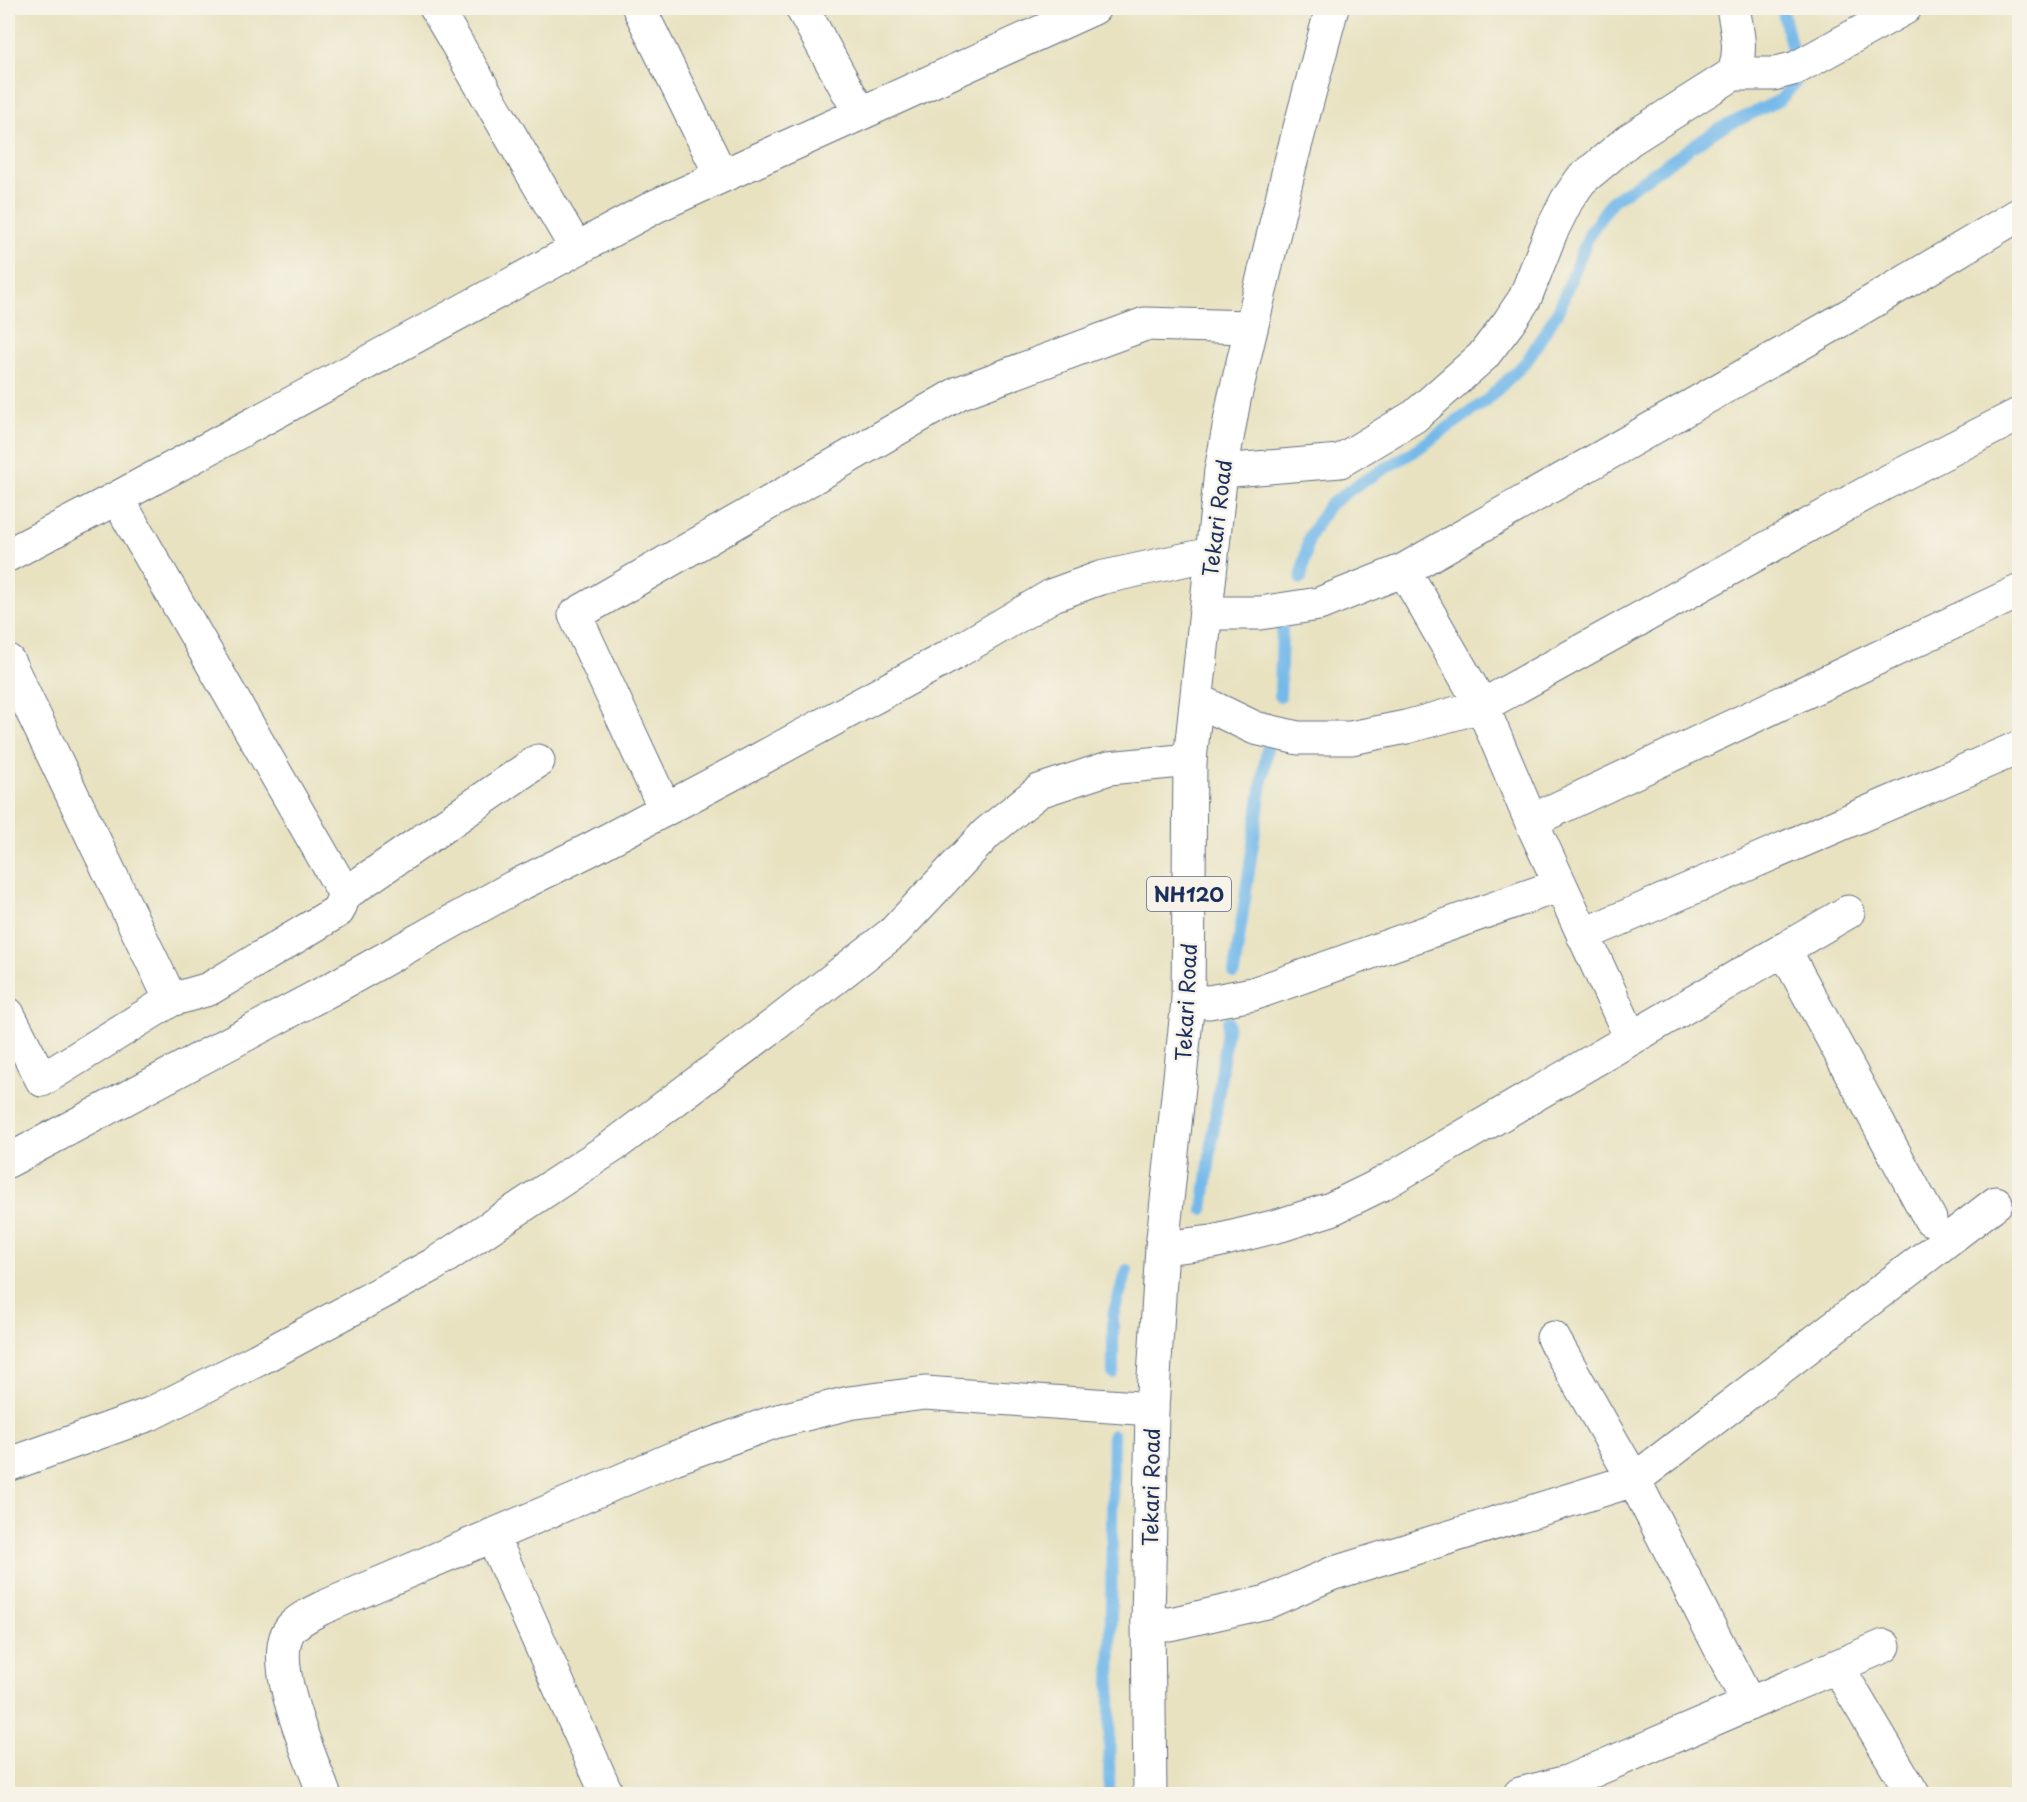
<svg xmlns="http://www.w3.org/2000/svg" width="2027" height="1802" font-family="'Playpen Sans',sans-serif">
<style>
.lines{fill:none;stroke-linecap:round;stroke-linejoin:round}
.stream{stroke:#74b9ea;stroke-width:12}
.minor-casing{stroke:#636e81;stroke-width:35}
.trunk-casing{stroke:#636e81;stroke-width:35}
.minor{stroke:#fff;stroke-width:33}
.trunk{stroke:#fff;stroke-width:33}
.labels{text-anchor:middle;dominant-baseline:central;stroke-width:5;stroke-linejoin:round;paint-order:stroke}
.shield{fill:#f7f3e8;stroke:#5d6a87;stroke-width:1.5}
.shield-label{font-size:20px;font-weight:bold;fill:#1b2f5e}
.street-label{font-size:21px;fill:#1b2f5e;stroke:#f7f3e8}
</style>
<rect width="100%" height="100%" fill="#f7f3e8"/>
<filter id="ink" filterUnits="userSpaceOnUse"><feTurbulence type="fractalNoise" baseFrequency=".0167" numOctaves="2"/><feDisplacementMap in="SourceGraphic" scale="12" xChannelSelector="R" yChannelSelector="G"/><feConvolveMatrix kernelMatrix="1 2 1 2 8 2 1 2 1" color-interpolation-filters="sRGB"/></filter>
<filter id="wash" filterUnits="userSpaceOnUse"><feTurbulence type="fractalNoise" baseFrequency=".008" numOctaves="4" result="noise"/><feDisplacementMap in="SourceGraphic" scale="24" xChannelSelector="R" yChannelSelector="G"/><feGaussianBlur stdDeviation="1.35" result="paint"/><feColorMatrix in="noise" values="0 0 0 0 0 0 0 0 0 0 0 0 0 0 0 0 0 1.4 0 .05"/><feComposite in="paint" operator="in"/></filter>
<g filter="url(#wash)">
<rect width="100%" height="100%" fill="#e8e2c1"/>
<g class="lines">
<path class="stream" d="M1782,8L1793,53
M1301,579L1309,537L1328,506L1357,485L1413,452L1486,401L1526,362L1558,311L1590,233L1612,201L1717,130L1780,100L1795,83
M1280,696L1282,630
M1234,973L1267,749
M1203,1209L1228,1022
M1113,1373V1315L1127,1270
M1109,1794L1113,1435"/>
</g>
</g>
<g filter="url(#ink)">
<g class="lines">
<defs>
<path id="minor" d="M436,8L576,248
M639,8L721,175
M802,8L860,113
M1733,74H1773L1796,68L1905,8
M1221,471L1340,461L1415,416L1483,356L1509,322L1525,298L1551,232L1567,200L1581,180L1629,140L1733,74C1743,52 1737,30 1733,8
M117,498L345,894
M8,555L117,498L656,206L1094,8
M1404,570L1482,706L1531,821L1631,1038
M1206,613H1260L1319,604L1404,570L1831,326L2020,214
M8,661L171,1000
M1197,700L1255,728L1298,738H1351L1406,727L1482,706L1883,484L2020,414
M665,809L575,615L959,393L1145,324L1250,327
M1531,821L2020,591
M1583,935L2020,747
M1784,949L1930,1219
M1188,1001L1209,1002L1253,994L1560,885
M8,1014L42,1080L171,1000L209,989L338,911L345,894L538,761
M8,1161L333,988L514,887L589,850L762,758L948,657L1053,595L1100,578L1211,554
M1162,1248L1213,1242L1281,1225L1331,1209L1382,1184L1848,912
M1553,1338L1634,1480L1749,1704
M8,1465L150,1414L257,1360L433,1265L613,1146L777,1023L894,932L987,833L1039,791L1109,768L1190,760
M492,1535L607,1794
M1148,1623L1170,1624L1267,1602L1331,1574L1634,1480L1996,1203
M1837,1666L1913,1794
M324,1794C312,1759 265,1659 291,1628C299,1619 312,1613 322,1608L674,1458L774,1422L849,1403L925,1393L1152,1409
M1520,1794L1567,1782L1884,1646"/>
<path id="trunk" d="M1150,1794L1148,1623L1152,1409L1162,1248L1188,1001L1190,760L1221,471L1234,400L1290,165L1332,8"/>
</defs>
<use href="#minor" class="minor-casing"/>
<use href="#trunk" class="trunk-casing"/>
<use href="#minor" class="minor"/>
<use href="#trunk" class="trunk"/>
</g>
</g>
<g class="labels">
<rect class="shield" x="1147" y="877" width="84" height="34" rx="4.5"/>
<g class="shield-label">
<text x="1189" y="894">NH120</text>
</g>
<g class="street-label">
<text transform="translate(1216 518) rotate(-83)">Tekari Road</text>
<text transform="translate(1185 1002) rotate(-87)">Tekari Road</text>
<text transform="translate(1150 1487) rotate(-89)">Tekari Road</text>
</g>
</g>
<rect width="2027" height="1802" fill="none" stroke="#f7f3e8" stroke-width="30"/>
</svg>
